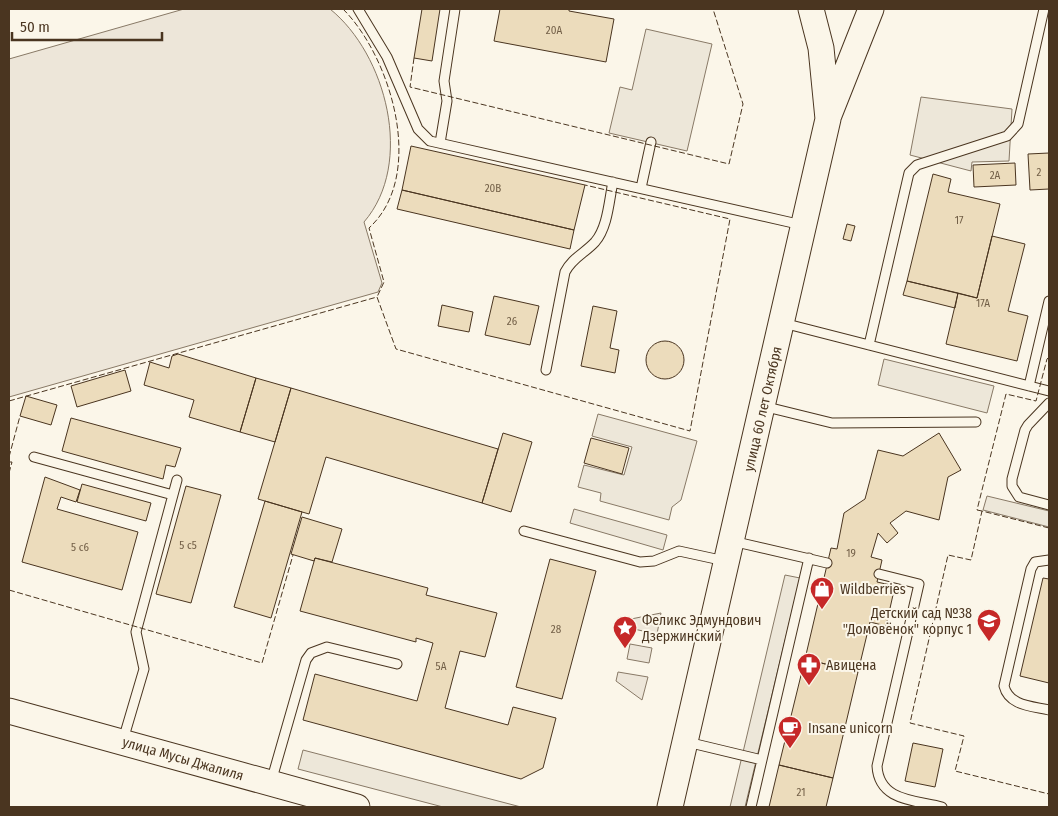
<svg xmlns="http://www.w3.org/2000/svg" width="1058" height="816" font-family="'Fira Sans Condensed',sans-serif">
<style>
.green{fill:#ede6d9;stroke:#887966}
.parking{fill:#ede7d9;stroke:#887966}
.building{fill:#ecdcbc;stroke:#4a3520}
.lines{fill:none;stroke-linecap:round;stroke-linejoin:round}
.lane-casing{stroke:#4a3520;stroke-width:11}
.secondary-casing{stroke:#4a3520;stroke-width:27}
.lane{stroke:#fbf6e9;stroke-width:9}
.secondary{stroke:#fbf6e9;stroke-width:25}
.fence{stroke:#4a3520;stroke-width:1;stroke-dasharray:6 2.5;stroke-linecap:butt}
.labels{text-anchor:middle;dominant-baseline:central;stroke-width:4;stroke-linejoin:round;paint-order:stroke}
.number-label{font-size:11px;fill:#725f47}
.street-label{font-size:14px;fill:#4a3520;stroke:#fbf6e9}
.poi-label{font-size:14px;fill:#4a3520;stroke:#fbf6e9;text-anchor:start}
</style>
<rect width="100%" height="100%" fill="#fbf6e9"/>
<path class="green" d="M184,9H330C386,54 415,163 364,222L382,283L378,292L9,397V59Z
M661,613L657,634L629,628L631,619Z
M630,644L652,648L649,663L627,659Z
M618,672L648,677L642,700L616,681Z"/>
<path class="parking" d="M646,29L712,44L687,151L609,133L620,87L632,90Z
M921,97L1012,109L1009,161L972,162L971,171L910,155Z
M884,359L994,386L987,413L878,385Z
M598,414L697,441L681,500L672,507L669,520L600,501L601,493L578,487L584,465L624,475L632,447L592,436Z
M987,496L1049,511V527L983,510Z
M574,509L667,535L663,550L570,523Z
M785,575L800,578L745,807H730Z
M303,750L521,807H443L298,769Z"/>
<path class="building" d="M422,9H440L432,61L414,58Z
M500,9H569V11L614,19L606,62L494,41Z
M411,146L585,185L574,230L402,190Z
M1049,153V189L1030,190L1028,154Z
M1015,163L1016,185L974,187L973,165Z
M933,174L951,179L948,192L1000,204L977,298L907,281Z
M402,190L574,230L570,249L397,209Z
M847,224L855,226L851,241L843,239Z
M992,236L1025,244L1008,311L1028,316L1017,361L946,344L958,293L977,298Z
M907,281L958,293L955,308L903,295Z
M494,296L539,306L530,345L485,335Z
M442,305L473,312L469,332L438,326Z
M593,306L617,311L610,348L619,350L615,373L581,366Z
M646 360a19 19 0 1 1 38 0a19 19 0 1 1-38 0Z
M178,354L256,378L240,432L189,417L194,400L144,385L150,362L169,368L172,356Z
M125,370L131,391L77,407L71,386Z
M256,378L291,388L275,442L240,432Z
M291,388L498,449L482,503L326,457L309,514L258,499Z
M26,396L57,405L51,425L20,416Z
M71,418L181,448L175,467L166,465L163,479L62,451Z
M503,433L532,442L511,512L482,503Z
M939,433L961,470L948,477L939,520L906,511L890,523L898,533L887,543L878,533L871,557L882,560L877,582L895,586L886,626L870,622L858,672L805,659L831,548L837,549L844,513L865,499L878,450L903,456Z
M591,438L629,448L622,474L584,463Z
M45,477L80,490L76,502L61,497L57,509L138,532L122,590L22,562Z
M82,484L151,503L146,521L77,502Z
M186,486L221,495L191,603L156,594Z
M265,501L302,512L271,618L234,607Z
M302,517L342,529L332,562L315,558L314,561L291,554Z
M315,558L428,588L426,595L497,613L485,657L460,651L445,708L508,725L513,707L556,718L543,768L521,779L303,720L315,674L417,701L433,643L416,638V642L300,611Z
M550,559L596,571L562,699L516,687Z
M1043,578L1049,579V683L1020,676Z
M805,659L858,672L833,778L779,765Z
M913,743L943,749L935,787L905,781Z
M779,765L833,778L826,807H769Z"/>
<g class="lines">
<defs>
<path id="lane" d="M358,9L387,57L418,129L430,141L802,225
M440,143L447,101L444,81L455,9
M641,188L651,142
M783,323L1049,391
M869,345L909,173L917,165L1007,136L1018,124L1044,9
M546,370L565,272C572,258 585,253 595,242C608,227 609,200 613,182
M1029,386L1049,301
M1049,403L1028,425L1025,430L1012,479V486L1019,497L1049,505
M763,406L832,423L976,422
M34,457L173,495
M524,531L640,562L654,561L679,551L725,561
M732,541L827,563
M1049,560L1035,562L1031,569L1004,686C1009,706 1032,706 1049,710
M879,574L919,584L877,766C879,801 914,800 942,807
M123,740L144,669L136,632L177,480
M687,742L762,760
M271,782L306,660L311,653L327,647L397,664
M751,807L809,558"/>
<path id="secondary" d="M829,115L871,9
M9,711L357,807
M670,807L828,119L821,48L811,9"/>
</defs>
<use href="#lane" class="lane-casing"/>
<use href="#secondary" class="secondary-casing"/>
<use href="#lane" class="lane"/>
<use href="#secondary" class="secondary"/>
<path class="fence" d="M343,9C391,57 427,175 369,228L384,282L377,297
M414,58L410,87L729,164L743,104L713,9
M9,401L377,297L396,349L690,431L730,219L585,185
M9,457L20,416
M9,462H12L9,473
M982,511L977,510L1006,394L1036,401L1047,359L1049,357
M1049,528L982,511L971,560L948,555L910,723L964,736L955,771L1049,794
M9,590L262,663L293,555"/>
</g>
<defs>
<symbol id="shop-pin" viewBox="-11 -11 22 30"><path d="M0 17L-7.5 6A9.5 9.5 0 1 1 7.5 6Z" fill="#c62828" stroke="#fbf6e9"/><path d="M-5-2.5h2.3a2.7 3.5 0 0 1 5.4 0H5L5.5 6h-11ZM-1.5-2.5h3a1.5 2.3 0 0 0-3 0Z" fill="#fff"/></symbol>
<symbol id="school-pin" viewBox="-11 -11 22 30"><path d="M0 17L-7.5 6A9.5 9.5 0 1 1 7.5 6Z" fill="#c62828" stroke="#fbf6e9"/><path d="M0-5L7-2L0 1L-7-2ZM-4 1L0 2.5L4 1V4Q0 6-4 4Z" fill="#fff"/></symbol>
<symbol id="sight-pin" viewBox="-11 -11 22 30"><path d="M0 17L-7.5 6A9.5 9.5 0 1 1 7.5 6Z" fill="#c62828" stroke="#fbf6e9"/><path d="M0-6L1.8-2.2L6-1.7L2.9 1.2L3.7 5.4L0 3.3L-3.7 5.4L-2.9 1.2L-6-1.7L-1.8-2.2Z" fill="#fff"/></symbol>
<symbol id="pharmacy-pin" viewBox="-11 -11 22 30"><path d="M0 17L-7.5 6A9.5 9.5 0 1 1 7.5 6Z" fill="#c62828" stroke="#fbf6e9"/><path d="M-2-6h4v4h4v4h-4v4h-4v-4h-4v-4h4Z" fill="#fff"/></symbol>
<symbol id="cafe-pin" viewBox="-11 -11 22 30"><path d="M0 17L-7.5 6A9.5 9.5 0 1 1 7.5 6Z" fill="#c62828" stroke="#fbf6e9"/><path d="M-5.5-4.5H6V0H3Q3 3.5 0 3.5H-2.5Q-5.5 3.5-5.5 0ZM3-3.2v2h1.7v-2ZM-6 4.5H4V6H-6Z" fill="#fff"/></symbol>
</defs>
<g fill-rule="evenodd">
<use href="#shop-pin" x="808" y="575" width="28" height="38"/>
<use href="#school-pin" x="975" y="607" width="28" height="38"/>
<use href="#sight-pin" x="611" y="614" width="28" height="38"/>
<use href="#pharmacy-pin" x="795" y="651" width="28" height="38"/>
<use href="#cafe-pin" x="776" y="714" width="28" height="38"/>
</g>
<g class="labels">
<g class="number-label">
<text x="554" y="30">20А</text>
<text x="1039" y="172">2</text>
<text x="995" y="175">2А</text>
<text x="493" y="188">20В</text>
<text x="959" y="220">17</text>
<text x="983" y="303">17А</text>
<text x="512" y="321">26</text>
<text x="188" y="545">5 с5</text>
<text x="80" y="547">5 с6</text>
<text x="851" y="553">19</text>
<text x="556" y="629">28</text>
<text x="441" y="666">5А</text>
<text x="801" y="792">21</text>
</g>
<g class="street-label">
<text transform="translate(763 409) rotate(-77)">улица 60 лет Октября</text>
<text transform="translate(183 759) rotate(16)">улица Мусы Джалиля</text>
</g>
<g class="poi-label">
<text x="840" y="589">Wildberries</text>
<text x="972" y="613" text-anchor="end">Детский сад №38<tspan x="972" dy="16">"Домовёнок" корпус 1</tspan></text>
<text x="642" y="620">Феликс Эдмундович<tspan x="642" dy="16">Дзержинский</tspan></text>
<text x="826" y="665">Авицена</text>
<text x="808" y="728">Insane unicorn</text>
</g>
</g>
<rect width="1058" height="816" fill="none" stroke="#4a3520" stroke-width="20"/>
<path d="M12 32v8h150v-8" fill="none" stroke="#4a3520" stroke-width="2.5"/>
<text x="20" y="32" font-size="15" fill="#4a3520" stroke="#fbf6e9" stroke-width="4" paint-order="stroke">50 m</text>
</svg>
